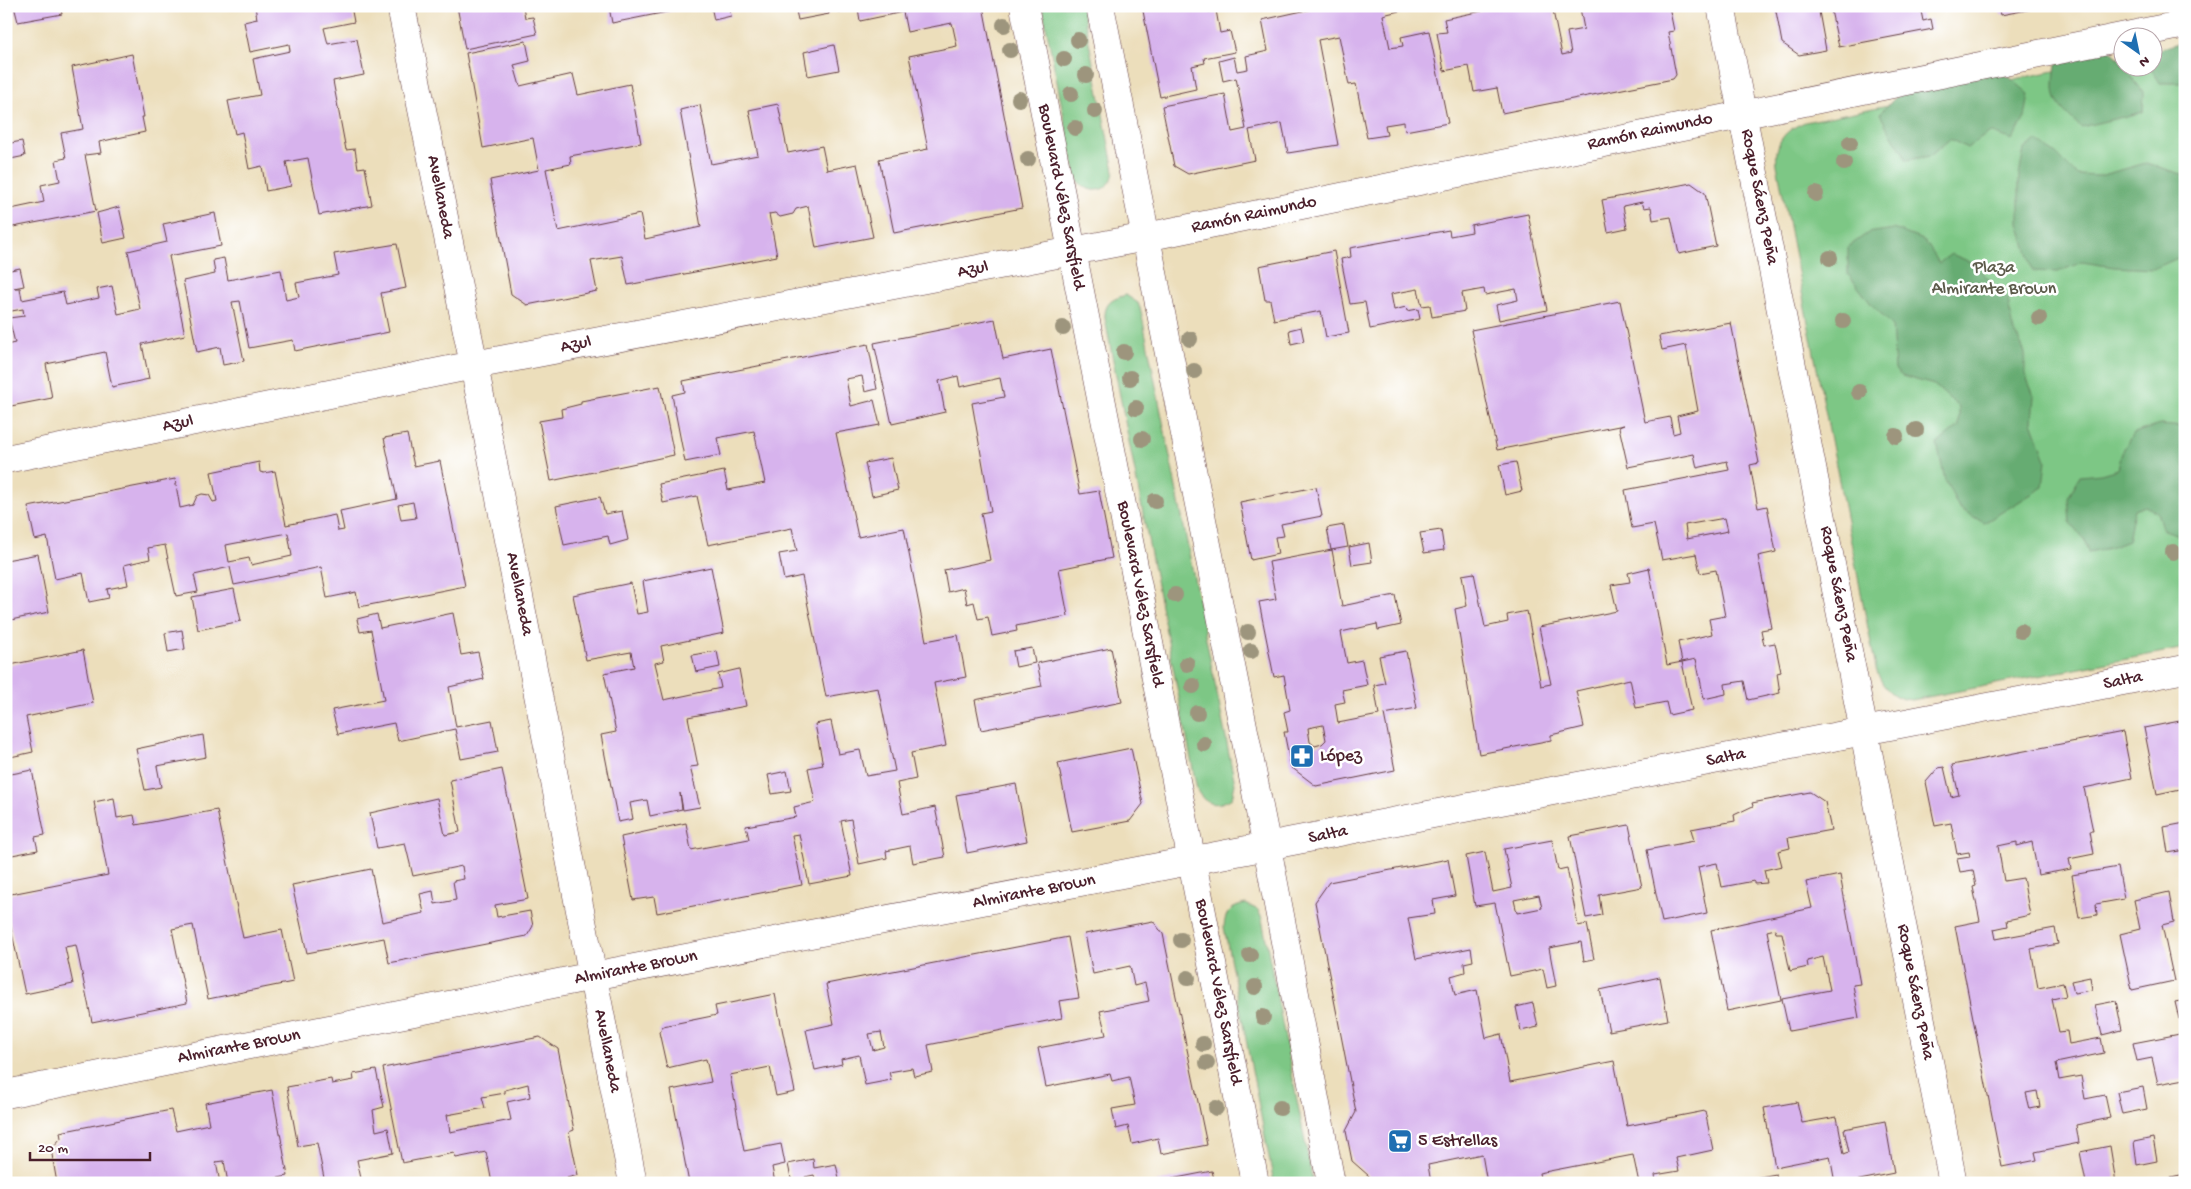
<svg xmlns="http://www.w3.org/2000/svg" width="2191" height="1189" font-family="'Gochi Hand',sans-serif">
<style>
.green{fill:#7dc785;stroke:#647358}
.forest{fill:#66ac72;stroke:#58664e}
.building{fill:#d7b3ed;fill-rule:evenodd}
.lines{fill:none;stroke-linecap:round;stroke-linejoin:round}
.street-casing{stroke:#623c41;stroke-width:29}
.secondary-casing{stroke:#623c41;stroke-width:29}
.street{stroke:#fff;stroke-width:28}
.secondary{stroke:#fff;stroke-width:28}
.tree{fill:#9d957d}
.labels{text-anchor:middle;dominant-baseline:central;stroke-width:5;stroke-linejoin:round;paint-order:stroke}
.street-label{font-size:18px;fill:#4a1f2b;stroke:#fff}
.park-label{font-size:18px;fill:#5c5a4a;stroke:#fff}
.poi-label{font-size:18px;fill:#4a1f2b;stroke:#fff;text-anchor:start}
</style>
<rect width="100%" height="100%" fill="#fff"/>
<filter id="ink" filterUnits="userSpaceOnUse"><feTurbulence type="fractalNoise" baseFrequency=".02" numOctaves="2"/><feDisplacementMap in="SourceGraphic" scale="10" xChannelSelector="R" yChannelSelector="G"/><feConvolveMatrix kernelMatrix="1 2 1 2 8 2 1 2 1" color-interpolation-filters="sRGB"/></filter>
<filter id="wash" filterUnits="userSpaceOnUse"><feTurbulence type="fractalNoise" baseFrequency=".0096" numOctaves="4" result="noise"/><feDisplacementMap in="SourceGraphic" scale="20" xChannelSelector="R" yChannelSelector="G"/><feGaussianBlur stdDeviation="1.12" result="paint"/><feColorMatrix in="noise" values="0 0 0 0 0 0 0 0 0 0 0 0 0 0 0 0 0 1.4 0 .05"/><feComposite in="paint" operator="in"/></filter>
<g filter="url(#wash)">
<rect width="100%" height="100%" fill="#ecdebb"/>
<path class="green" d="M1042,6H1082L1114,171C1112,193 1087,197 1076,178Z
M2185,45V648L1912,700C1892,699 1882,687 1876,669L1777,165C1774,142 1785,130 1805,122L2123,57L2124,68H2154V51Z
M1126,295L1138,303L1141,311L1235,784L1232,798C1218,807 1205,806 1197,790L1105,319C1104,303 1112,299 1126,295Z
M1246,904L1258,910L1262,919L1313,1183H1274L1224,927C1225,911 1232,907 1246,904Z"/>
<path class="forest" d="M2185,41V83H2160L2151,68H2154V56L2162,48Z
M2110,49L2144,93L2143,112L2081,127C2054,103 2051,100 2056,64Z
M1991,74L2007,75L2029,94L2025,118L2012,140L1990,132L1967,148L1950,139L1930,156L1907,160C1899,144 1886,129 1880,113L1899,94Z
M2036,140L2056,154L2077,175L2099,176L2146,163L2185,175V248L2180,257L2153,269L2114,267L2082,262L2058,272L2033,271L2019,223V175L2024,150Z
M1894,229L1925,241L1939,263L1951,254L1973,263L2008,299L2012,325L2025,353V374L2034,396L2032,422L2046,460L2043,487L1984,523L1959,508L1945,480L1937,444L1959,426V407L1934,385L1902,376L1895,370L1892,325L1872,305L1848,274V247L1868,233Z
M2160,425L2185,427V536H2181L2162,529L2157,512L2145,506L2134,510L2128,541L2110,548L2088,552L2084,539L2070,523L2068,498L2080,476L2101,474L2118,469L2122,452L2133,433Z"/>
<g id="blocks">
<path class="building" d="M14,6H60L62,14L18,22Z
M255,6H351L354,22L324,28L328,44L357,39L364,75L333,81L346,150L355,149L358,168L365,167L372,205L319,215L308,158L286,162L291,186L266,191L262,166L249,169L242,132L235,134L228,101L260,95L253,59L290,51L289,44L250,52L244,22L257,19Z
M457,6H523L525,18L533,17L537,34L465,49Z
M614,6H692V7L612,23L609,7Z
M711,6H729L731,16L714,20Z
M795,6H827L829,14L798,20Z
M838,6H983L1022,208L894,233L879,159L928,149L909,56L957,46L952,23L907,32L903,12L860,21L858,8L839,12Z
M1142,6H1208L1209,12L1216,10L1220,33L1230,31L1235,52L1204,58L1205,63L1192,66L1196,89L1160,97Z
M1325,6H1402L1403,10L1383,15L1390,48L1403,46L1401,37L1429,31L1448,123L1405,131L1404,122L1385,125L1387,135L1367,138L1356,84L1349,85L1339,36L1318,40L1338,145L1288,153L1282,123L1249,130L1255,160L1188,174L1174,166L1162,106L1225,94L1232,132L1246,129L1236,78L1223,81L1219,61L1234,57L1237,71L1248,69L1246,56L1268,51L1262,20Z
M1481,6H1552L1562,55L1571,53L1567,32L1584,29L1580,8L1669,6L1674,31L1668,32L1676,75L1673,79L1502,113L1497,88L1474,92L1469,66L1444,71L1437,33L1447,32L1444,19L1482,11Z
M1775,6H1818L1826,50L1799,55L1782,43Z
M1830,6H1920L1923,21L1931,19L1933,29L1839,47Z
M1999,6H2042L2043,7L2001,15Z
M526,41L530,61L514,65L520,86L573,74L578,95L630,84L641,143L570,156L571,164L546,169L558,231L640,214L645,239L701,227L680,110L700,105L711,164L758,155L749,110L778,104L788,153L822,146L827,170L857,164L873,237L816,248L808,206L796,209L793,214L780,217L775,213L769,214L777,256L628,285L622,256L591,261L597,291L527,305L511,294L490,180L539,170L533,138L483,148L466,53Z
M834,45L839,70L808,76L804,52Z
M132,54L144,117H142L145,132L99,142L101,153L85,155L96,211L8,228L6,210L44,202L41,185L60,181L56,160L66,158L61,133L83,129L72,67Z
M22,141L25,156L6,160V144Z
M1691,183L1705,193L1716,246L1679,254L1671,217L1653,220L1651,207L1644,208L1642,202L1623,206L1627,228L1608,232L1602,200Z
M119,207L126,238L103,243L97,213Z
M215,213L221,246L169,256L185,335L142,344L149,379L112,387L105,352L46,364L52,398L6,407V345L15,343L9,318L24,316L23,309L6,312V271L20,268L24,286L14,288H20L22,300L63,292L66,305L99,298L97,289L112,286L118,314L140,309L128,251L167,242L163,224Z
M1528,214L1547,310L1499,320L1496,305L1518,300L1516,289L1485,295L1484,289L1462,293L1465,311L1432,317L1430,305L1422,306L1418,289L1391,294L1394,310L1406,307L1407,311L1418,309L1420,319L1370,329L1365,302L1350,304L1341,259L1351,257L1350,248L1449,230L1450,236L1472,232L1471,225Z
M397,244L406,288L381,293L389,332L295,351L293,340L249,348L240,301L232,302L244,361L223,365L220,347L197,352L183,281L215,274L213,260L224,258L228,280L281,270L286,300L299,297L296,283L338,275L334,254Z
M1334,251L1349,333L1326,337L1321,311L1274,320L1270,300H1265L1259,266Z
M1620,301L1645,422L1670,417L1673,434L1680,432L1677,416L1698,411L1686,345L1662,350L1659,336L1731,323L1759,463L1750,465L1758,508L1767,506L1776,552L1758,556L1772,628L1761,630L1764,645L1775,643L1781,672L1777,673L1780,693L1748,700L1744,681L1725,684L1726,694L1704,699L1696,659L1682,662L1678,642L1712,634L1709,619L1725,616L1716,570L1700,573L1696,554L1662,560L1654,524L1632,528L1625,490L1729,470L1727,461L1697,468L1694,454L1628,467L1619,427L1624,425L1497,450L1471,330ZM1725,518L1728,531L1687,539L1685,525Z
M995,319L1003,359L1051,349L1080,494L1099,491L1112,558L1059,569L1068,616L1016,626L1017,631L992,636L988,617L978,619L974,602L967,604L964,588L948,592L944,570L990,560L981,513L991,511L972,403L1004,397L1000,378L960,387L958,376L939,381L945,412L892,424L874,343Z
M1301,327L1304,341L1291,344L1289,330Z
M868,344L877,389L865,392L862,376L846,379L851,406L874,400L880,425L836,433L858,537L904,528L926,641L958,635L966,677L934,683L946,746L911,753L916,779L897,783L903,814L935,807L945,857L913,863L910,846L886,851L887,858L859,864L851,819L841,821L852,876L809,884L799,834L792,835L802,885L657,913L654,897L633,900L621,837L686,823L691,850L749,839L746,826L796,817L794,807L815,802L808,768L823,765L815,724L831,721L838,754L860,750L866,776L895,771L878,688L826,697L802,576L784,580L779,554L797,551L792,528L708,545L697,496L663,503L659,484L724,471L728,490L765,483L754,431L717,438L721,455L685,462L672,395L685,392L683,381Z
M660,386L674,455L551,481L539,421L562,417L561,409L581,404V401Z
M407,434L414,466L440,461L465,586L359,607L356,592L327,598L321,567L234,585L230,567L194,575L198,592L176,596L165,545L148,548L150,559L124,565L128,585L107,589L109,598L89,602L83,573L55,579L47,537L35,540L28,507L175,479L180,508L193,505L197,496L202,494L209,495L213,502L217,501L211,472L259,462L260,472L264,473L275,471L286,525L335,515L338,531L344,530L340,511L397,499L384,438ZM413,502L416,518L401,520L398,505ZM288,533L292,556L251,565L249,558L229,562L226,545Z
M891,458L898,490L872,496L865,463Z
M1516,462L1522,491L1505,495L1499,465Z
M1316,487L1322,516L1281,524L1284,536L1275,537L1278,554L1251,560L1240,502Z
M600,497L605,514L622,511L628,540L610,545L608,536L564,545L556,506Z
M1344,525L1348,547L1331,550L1327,528Z
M1441,530L1444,550L1424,553L1420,533Z
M1369,543L1372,562L1352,565L1349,547Z
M1332,550L1342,606L1395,595L1401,625L1378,630L1377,624L1341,632L1347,663L1362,660L1367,685L1342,690L1345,702L1335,704L1338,723L1379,715L1374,685L1385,683L1379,656L1406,651L1417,708L1384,714L1395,770L1316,786L1291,767L1284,732H1288L1284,712L1290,710L1284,675L1274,677L1259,602L1276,599L1269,562ZM1323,725L1326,740L1322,744L1315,746L1310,742L1308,728Z
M38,554L49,612L6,621V560Z
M711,567L724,633L661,646L664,661L655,663L664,700L721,688L718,674L739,669L746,706L688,717L698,766L690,767L700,807L683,810L680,793L682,809L650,816L647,800L630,803L633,819L618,822L601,735L616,732L604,673L634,667L631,652L586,660L573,595L631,583L637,614L648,612L643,581Z
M1649,568L1667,665L1682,662L1692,710L1669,715L1666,702L1636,708L1630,679L1576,691L1584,727L1551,735V740L1479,754L1455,609L1467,606L1462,575L1474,573L1485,627L1508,622L1507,615L1527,611L1541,686L1551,684L1539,627L1617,611L1611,585L1630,582L1628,573Z
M234,589L241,621L198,630L192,597Z
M453,613L461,655L478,652L484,679L449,687L456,727L492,720L498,752L461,759L455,729L398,741L394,723L338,734L332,710L384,700L371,630L360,632L357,619L377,614L380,628Z
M182,630L185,649L168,652L165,633Z
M1032,648L1035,663L1016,667L1013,651Z
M1111,648L1122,702L981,730L975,700L1042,686L1037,663Z
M6,650L10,665L83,650L93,703L26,717L33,752L6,758Z
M717,651L720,667L696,672L692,655Z
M2185,720V788L2157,794L2144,728Z
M2123,732L2132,778L2084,788L2093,831H2090L2094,854L2069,859L2071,869L2038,875L2032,842L2017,846V842L1998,846L2004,881L2023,878L2030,915L2007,920L2008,926L1994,929L1996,939L2055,928L2058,944L2031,949L2038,988L2063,983L2066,996L2052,999L2059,1032L2067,1031L2069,1044L2101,1038L2104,1053L2056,1063L2059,1080L2081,1076L2085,1099L2105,1095L2110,1118L2076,1125L2079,1143L2035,1152L2037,1160L2002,1167L1955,926L1980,921L1973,887L1976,886L1973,870L1960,872L1957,859L1970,857L1969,852L1957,854L1951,823L1935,826L1926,782L1938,768L1944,767L1951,797L1959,795L1952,765ZM2037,1091L2040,1107L2030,1109L2026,1093Z
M203,735L206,757L157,766L161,787L145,790L136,749Z
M1131,748L1143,804L1130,821L1072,832L1058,763Z
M502,769L528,899L495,905L497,917L530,911L533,926L527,936L389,963L384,938L307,953L292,885L371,869L382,922L424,913L420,894L433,891L435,904L456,900L453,881L464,879L462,866L413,876L405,843L377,848L370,813L437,798L445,835L460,832L450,780Z
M32,770L45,835L35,837L38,850L7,856L6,775Z
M787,771L791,791L772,794L768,775Z
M1016,784L1027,841L967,853L956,795Z
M1810,792L1825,802L1831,830L1788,838L1790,848L1778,851L1782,866L1764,870L1767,883L1754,884V881L1722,887L1717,863L1698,867L1707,913L1662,922L1647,850L1694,841L1691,829L1735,821L1734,815L1753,806L1752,803Z
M114,798L117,818L134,815L136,825L217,810L243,938L282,930L293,982L208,999L193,925L172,929L187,1003L92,1022L76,945L65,947L73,984L25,994L6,905V895L108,875L94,802Z
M2185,823V850L2168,853L2164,827Z
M1629,825L1642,887L1599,895L1602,915L1586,918L1570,836Z
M1552,840L1558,870L1567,868L1578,926L1587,924L1594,959L1584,961L1581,942L1549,948L1556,986L1547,988L1543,969L1510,976L1495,903L1475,906L1466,856L1485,852L1493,892L1512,888L1504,849ZM1539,895L1542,908L1517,913L1514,900Z
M1448,859L1455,896L1433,900L1435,914L1408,918L1416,959L1471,948L1473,961L1464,963L1465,972L1451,976L1455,995L1477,990L1486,1038L1501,1034L1510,1082L1614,1061L1627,1126L1705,1111L1713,1150L1676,1158L1679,1171L1655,1175L1656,1183H1639L1633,1155L1539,1173L1541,1183H1487L1482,1154L1428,1165L1431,1183H1370L1369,1176L1352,1161L1346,1131L1356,1112L1315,902L1329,882Z
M2118,867L2124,899L2096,904L2097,915L2079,918L2072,875Z
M1840,875L1860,984L1853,985L1859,1018L1789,1031L1782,999L1830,990L1823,957L1807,961L1808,967L1790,971L1782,933H1776L1775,929L1767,931L1781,1000L1727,1011L1711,930L1812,908L1806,882Z
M2169,892L2174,922L2162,925L2174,981L2132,990L2120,934L2140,929L2134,900Z
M1153,921L1163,934L1207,1145L1161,1154L1158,1138L1132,1144L1128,1126L1116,1129L1112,1109L1135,1105L1129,1077L1112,1081L1110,1074L1046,1087L1038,1048L1106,1035L1100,1011L1149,1001L1145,983L1134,986L1130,966L1093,974L1085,934Z
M1068,937L1079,998L1059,1001L1062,1018L928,1045L933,1072L914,1076L912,1068L889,1072L891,1080L865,1085L859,1055L841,1059L842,1064L815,1070L806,1030L834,1024L826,984ZM881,1032L884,1047L873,1050L869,1034Z
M1660,977L1668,1020L1609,1031L1600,990Z
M2090,977L2092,990L2074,993L2071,981Z
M775,994L795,1092L776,1096L770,1067L730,1075L744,1151L781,1144L785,1164L772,1167L775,1183H689L671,1090L711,1082L706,1059L667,1068L659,1032L663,1026L717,1015L715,1006Z
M2185,1000V1018L2179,1019L2175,1002Z
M2116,1001L2122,1030L2102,1035L2095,1005Z
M1533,1003L1538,1027L1521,1031L1516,1007Z
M2185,1033V1079L2158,1084L2152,1058L2137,1061L2133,1043Z
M540,1037L558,1049L574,1130L569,1132L578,1175L567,1178L568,1183H492L486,1152L456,1158L454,1153L402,1163L383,1068ZM528,1084L530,1097L507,1102L511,1120L450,1132L447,1115L485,1108L482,1097L505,1093V1090Z
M376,1070L384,1107L373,1110L376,1131L388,1128L393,1153L357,1160L362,1183H325L317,1143L298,1146L287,1087L331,1079L332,1084L354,1080L353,1074Z
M2143,1087L2147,1109L2122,1114L2117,1092Z
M272,1090L288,1176L254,1183H228L224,1161L216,1162L220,1183H183L182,1178L167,1181L168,1183H57L51,1149L61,1138L60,1132L171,1110L176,1131L209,1124L205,1103Z
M1797,1102L1802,1123L1837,1117L1844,1154L1849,1152L1844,1129L1885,1121L1894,1173L1845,1183H1835L1830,1156L1775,1167L1764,1108Z
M2153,1138L2157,1161L2137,1165L2134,1142Z
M2110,1146L2116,1183H2086L2080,1152Z
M813,1159L814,1168L836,1164L840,1183H816L814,1175L805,1177V1183H792L788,1164Z
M1212,1171L1215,1183H1156V1182Z
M1776,1174L1778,1183H1750L1749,1179Z
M2185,1175V1183H2172L2171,1178Z"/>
</g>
</g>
<g filter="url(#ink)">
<use href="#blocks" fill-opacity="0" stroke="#623c41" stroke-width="1"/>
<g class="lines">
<defs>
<path id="street" d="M401,6L474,365L633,1183
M1721,6L1953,1183
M6,459L474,365L1146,237L2185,24
M6,1094L593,976L2185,669"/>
<path id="secondary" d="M1024,6L1255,1183
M1100,6L1267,847L1331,1183"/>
</defs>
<use href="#street" class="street-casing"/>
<use href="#secondary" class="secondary-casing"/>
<use href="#street" class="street"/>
<use href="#secondary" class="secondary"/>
</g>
<g class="tree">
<circle cx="1004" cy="25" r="8"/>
<circle cx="1078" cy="40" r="8"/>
<circle cx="1010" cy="50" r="8"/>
<circle cx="1064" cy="59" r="8"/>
<circle cx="1086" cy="75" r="8"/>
<circle cx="1071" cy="94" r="8"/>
<circle cx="1019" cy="99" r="8"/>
<circle cx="1095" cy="111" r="8"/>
<circle cx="1075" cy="128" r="8"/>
<circle cx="1850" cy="143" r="8"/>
<circle cx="1028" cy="159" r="8"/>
<circle cx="1844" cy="163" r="8"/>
<circle cx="1816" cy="194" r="8"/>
<circle cx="1830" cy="258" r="8"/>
<circle cx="2039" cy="318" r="8"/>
<circle cx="1843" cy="321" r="8"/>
<circle cx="1063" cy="328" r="8"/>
<circle cx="1190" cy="339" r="8"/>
<circle cx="1124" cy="352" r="8"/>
<circle cx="1194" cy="371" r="8"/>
<circle cx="1130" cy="378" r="8"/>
<circle cx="1859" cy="392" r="8"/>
<circle cx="1136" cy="408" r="8"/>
<circle cx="1916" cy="430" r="8"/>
<circle cx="1896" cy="436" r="8"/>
<circle cx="1142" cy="439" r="8"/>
<circle cx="1155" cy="501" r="8"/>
<circle cx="2173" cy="552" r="8"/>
<circle cx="1175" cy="595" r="8"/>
<circle cx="2021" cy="631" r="8"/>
<circle cx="1248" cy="632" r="8"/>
<circle cx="1251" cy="651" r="8"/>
<circle cx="1187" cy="664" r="8"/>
<circle cx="1193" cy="686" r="8"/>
<circle cx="1197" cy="713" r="8"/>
<circle cx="1204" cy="744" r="8"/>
<circle cx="1181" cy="940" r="8"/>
<circle cx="1250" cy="955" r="8"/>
<circle cx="1188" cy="978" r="8"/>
<circle cx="1255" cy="987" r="8"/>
<circle cx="1263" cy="1017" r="8"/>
<circle cx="1203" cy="1044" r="8"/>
<circle cx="1207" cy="1063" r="8"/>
<circle cx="1216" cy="1108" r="8"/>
<circle cx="1280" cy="1108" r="8"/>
</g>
</g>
<defs>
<symbol id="pharmacy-square" viewBox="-11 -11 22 22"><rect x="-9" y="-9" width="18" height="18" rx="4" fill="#1f6fb2" stroke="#fff"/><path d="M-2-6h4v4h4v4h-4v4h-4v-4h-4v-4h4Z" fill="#fff"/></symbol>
<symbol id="supermarket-square" viewBox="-11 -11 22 22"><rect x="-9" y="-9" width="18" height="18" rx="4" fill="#1f6fb2" stroke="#fff"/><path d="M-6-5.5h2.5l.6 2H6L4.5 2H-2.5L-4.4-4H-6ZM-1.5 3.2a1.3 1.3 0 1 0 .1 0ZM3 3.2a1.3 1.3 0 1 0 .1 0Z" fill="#fff"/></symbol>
</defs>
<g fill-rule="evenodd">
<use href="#pharmacy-square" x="1288" y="742" width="28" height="28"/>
<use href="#supermarket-square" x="1386" y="1127" width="28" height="28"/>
</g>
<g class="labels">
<g class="street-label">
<text transform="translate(1650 132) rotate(-12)">Ramón Raimundo</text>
<text transform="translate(440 197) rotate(79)">Avellaneda</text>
<text transform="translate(1061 197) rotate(79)">Boulevard Vélez Sarsfield</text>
<text transform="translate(1759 197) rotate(79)">Roque Sáenz Peña</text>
<text transform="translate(1254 215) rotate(-12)">Ramón Raimundo</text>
<text transform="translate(973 270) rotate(-11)">Azul</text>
<text transform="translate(576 345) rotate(-11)">Azul</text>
<text transform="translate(178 424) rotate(-11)">Azul</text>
<text transform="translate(519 594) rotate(79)">Avellaneda</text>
<text transform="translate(1140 594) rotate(79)">Boulevard Vélez Sarsfield</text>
<text transform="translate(1838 594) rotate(79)">Roque Sáenz Peña</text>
<text transform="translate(2123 681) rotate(-11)">Salta</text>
<text transform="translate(1726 758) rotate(-11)">Salta</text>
<text transform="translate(1328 835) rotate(-11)">Salta</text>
<text transform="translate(1034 892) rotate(-11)">Almirante Brown</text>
<text transform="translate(636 968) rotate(-11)">Almirante Brown</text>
<text transform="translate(1218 992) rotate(79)">Boulevard Vélez Sarsfield</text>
<text transform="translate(1915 992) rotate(79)">Roque Sáenz Peña</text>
<text transform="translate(239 1047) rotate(-11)">Almirante Brown</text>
<text transform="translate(607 1051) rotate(79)">Avellaneda</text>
</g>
<g class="park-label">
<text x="1994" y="268">Plaza<tspan x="1994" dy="21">Almirante Brown</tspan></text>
</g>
<g class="poi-label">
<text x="1320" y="756">López</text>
<text x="1418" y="1141">5 Estrellas</text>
</g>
</g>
<rect width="2191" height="1189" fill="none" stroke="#fff" stroke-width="25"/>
<g transform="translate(2138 52) rotate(147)"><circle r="24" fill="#ffffff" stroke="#b7a5aa"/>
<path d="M0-4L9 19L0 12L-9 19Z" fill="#1f6fb2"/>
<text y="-8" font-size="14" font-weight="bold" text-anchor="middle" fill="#4a1f2b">N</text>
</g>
<path d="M30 1152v8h120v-8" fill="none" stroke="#4a1f2b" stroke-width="2.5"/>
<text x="38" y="1152" font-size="15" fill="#4a1f2b" stroke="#ffffff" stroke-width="4" paint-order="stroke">20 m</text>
</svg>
